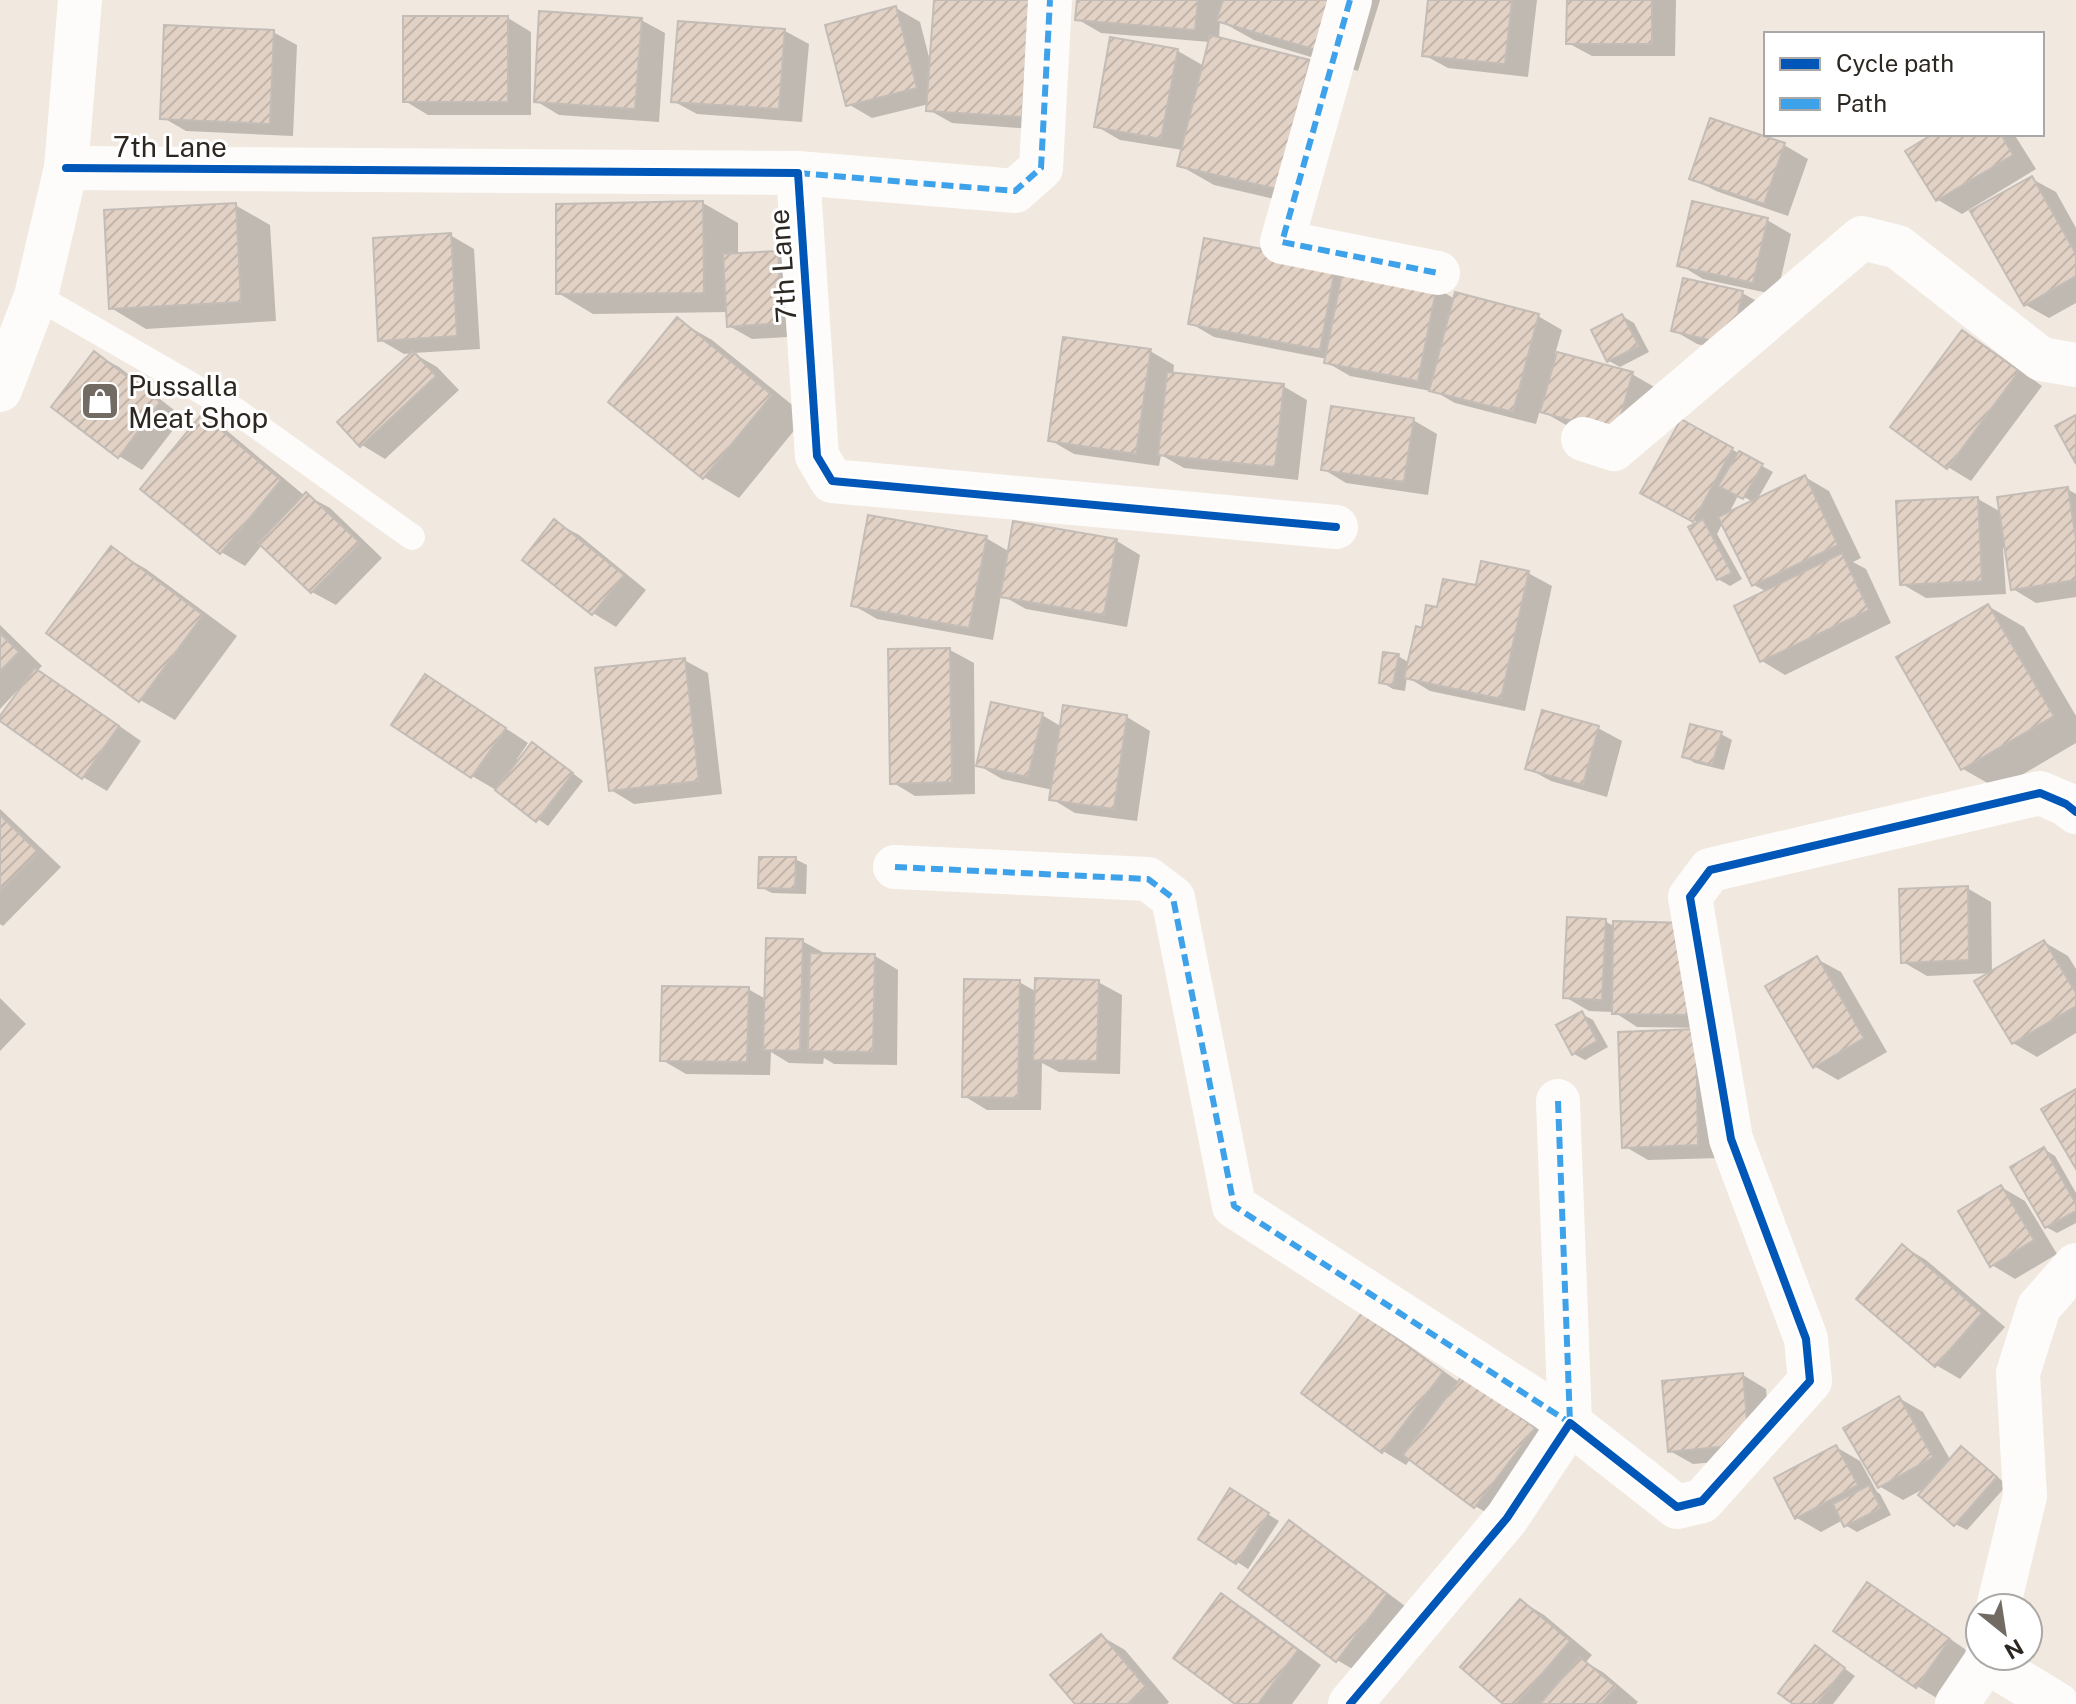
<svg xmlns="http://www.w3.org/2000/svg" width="2076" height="1704" font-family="'Public Sans',sans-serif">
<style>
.shadow{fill:#0003;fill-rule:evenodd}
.building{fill:url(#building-hatch);stroke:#c4bdb7;stroke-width:2}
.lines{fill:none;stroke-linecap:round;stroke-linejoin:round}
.lane{stroke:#fdfcfa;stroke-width:26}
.street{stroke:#fdfcfa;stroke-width:44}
.secondary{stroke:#fdfcfa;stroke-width:44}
.quiet{stroke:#3ea2ea;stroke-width:6;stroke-dasharray:12 6;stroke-linecap:butt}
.cycleway-casing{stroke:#fff;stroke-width:13}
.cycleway{stroke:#0057b8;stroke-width:8}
.labels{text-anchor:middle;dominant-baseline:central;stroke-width:6;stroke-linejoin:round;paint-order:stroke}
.street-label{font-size:28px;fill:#2d2722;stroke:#fff}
.poi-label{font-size:28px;fill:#2d2722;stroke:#fff;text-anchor:start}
</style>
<defs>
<pattern id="building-hatch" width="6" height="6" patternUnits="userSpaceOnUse" patternTransform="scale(2)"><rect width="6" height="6" fill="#e2d2c5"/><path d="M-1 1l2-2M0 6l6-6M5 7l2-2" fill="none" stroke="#c2b4a9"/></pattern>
</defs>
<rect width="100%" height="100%" fill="#f1e8df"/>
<path class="shadow" d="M936,0L1045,130L952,123L929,110V104L872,118L848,104L896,8L920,22L931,65Z
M1079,0H1380L1358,71L1254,40L1220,21L1219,39L1310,61L1345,82L1313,208L1214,185L1179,165L1183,150L1120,140L1096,126L1178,51L1204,66L1210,42L1101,33L1077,19Z
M1430,0H1537L1528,77L1448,68L1424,55Z
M1569,0H1676L1675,56H1592L1568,43Z
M508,18L531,32V115H428L405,101Z
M641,20L665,33L659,122L559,115L536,101Z
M785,31L809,44L802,122L697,114L673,101Z
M273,32L297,45L293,136L186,131L162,117Z
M1711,121L1784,145L1808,159L1788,216L1716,191L1692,178Z
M1937,134H2014L2036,169L1962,214L1938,200Z
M2032,179L2056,192L2076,228V303L2049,318L2026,305Z
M703,203L738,223V255L777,253L801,267L805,336L752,339L729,326L728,312L593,314L558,293Z
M235,205L270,225L276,321L146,329L111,308Z
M1767,220L1791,234L1777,295L1703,279L1680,265Z
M450,235L474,249L480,349L413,353L437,367L459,390L385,459L362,445L413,353L404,354L380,340Z
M1206,240L1436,288L1455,299L1538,316L1562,330L1555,354L1632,374L1656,388L1640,445L1566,425L1540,410L1536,424L1455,403L1436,392L1350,376L1326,362L1327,359L1214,337L1190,323Z
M1742,293L1766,306L1755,357L1697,344L1673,330Z
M1622,316L1634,323L1649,352L1620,367L1609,361Z
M677,320L712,340L806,416L739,498L704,477Z
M1963,332L1986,346L2042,386L1971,481L1948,467Z
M1150,351L1174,365L1173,375L1283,386L1307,400L1298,480L1184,468L1161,455L1159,466L1074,454L1050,440Z
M95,354L119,367L183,417L142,470L119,456Z
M202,417L226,430L305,496L306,495L330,508L382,558L336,605L312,592L262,545L245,566L221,552Z
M1413,420L1437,434L1428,495L1346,483L1323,469Z
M1682,422L1773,472L1757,500L1805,477L1829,491L1861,558L1853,562L1866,569L1891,623L1785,675L1762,661L1767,592L1754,585L1723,522L1717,534L1742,579L1730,586L1718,579L1699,523L1643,492ZM1739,494L1753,502L1728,515Z
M2067,489L2076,494V597L2036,603L2013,589L2006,547L2003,548L2006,594L1926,598L1902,584L1978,499L2001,512Z
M555,522L579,535L646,590L616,627L593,613Z
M1015,524L1117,541L1140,555L1127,627L1026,609L1001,595L993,640L877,619L853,605L986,538L1010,552Z
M111,549L146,569L237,636L175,720L140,700Z
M1528,573L1552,586L1525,711L1430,691L1407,677L1405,691L1393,689L1381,682L1398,656L1410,663L1423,630L1438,609L1477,588Z
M1988,606L2024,627L2076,716V743L1998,789L1963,769Z
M0,625L42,666L37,671L59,684L141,741L107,791L83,777L17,691L0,709Z
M950,650L974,663L975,794L915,796L892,782Z
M684,660L708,673L722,794L634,804L611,790Z
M426,676L528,743L517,759L520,761L544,751L583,781L548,826L496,790L472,776Z
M1042,715L1062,727L1127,717L1150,731L1137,821L1075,813L1052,799L1053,790L1002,779L978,765Z
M1598,728L1622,741L1607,797L1551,781L1527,768Z
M1721,734L1732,740L1724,770L1695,763L1684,756Z
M0,809L61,867L3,926L0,924Z
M795,859L807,865L806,894L772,893L760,887Z
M1967,888L1991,902L1992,973L1927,976L1903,962Z
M1605,921L1615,927L1710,1028L1637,1027L1614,1012L1589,1011L1565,997Z
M802,941L826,954L875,956L898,970L897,1065L834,1064L824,1058L823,1064L789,1063L771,1052L770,1075L686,1074L662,1060L748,989L766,999Z
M2044,942L2068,956L2076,969V1033L2037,1057L2013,1043Z
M1817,959L1841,972L1887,1052L1838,1080L1814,1066Z
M1019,982L1037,992L1098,982L1122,995L1120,1074L1059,1072L1042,1063L1041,1110H987L964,1096Z
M0,998L26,1024L0,1051Z
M1582,1014L1593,1020L1608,1047L1585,1060L1574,1054Z
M1695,1031L1721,1158L1648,1160L1624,1146Z
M2044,1149L2055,1156L2076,1193V1223L2057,1233L2046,1227Z
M2001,1187L2025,1201L2057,1254L2015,1279L1992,1265Z
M1903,1246L1926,1260L2005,1327L1960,1379L1936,1365Z
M1363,1315L1386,1329L1460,1383L1487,1392L1557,1443L1499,1520L1475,1506L1411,1458L1406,1465L1383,1451Z
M1743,1375L1766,1389L1772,1457L1693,1464L1670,1451Z
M1899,1398L1923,1412L1951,1461L1961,1449L1972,1455L2007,1485L1967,1530L1955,1524L1927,1487L1903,1500L1879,1486Z
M1836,1447L1860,1461L1877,1492L1880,1494L1891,1515L1857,1532L1845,1525L1843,1520L1821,1532L1797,1518Z
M1230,1491L1279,1521L1248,1569L1200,1538Z
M1289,1523L1313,1537L1409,1609L1361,1674L1337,1660Z
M1867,1585L1891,1598L1972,1654L1940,1700L1917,1686Z
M1221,1596L1245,1609L1321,1665L1292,1704H1238Z
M1521,1601L1544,1615L1592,1655L1586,1662L1604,1673L1638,1702L1636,1704H1506Z
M1101,1636L1125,1650L1169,1702L1167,1704H1077Z
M1826,1655L1855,1676L1833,1704H1796Z"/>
<path class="building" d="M934,0H1030L1022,117L926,111Z
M1077,0H1198L1195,30L1075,20Z
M1223,0H1339L1323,52L1216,21Z
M1428,0H1512L1505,64L1422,56Z
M1567,0H1652V44H1566Z
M896,6L917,88L846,106L825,25Z
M539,11L642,18L635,109L534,102Z
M403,16H508V102H403Z
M678,21L785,29L779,109L671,102Z
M164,25L274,30L270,124L160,119Z
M1210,35L1310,60L1277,189L1177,166Z
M1110,37L1178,49L1161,139L1094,127Z
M1710,118L1785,143L1764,204L1689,179Z
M1933,134H2001L2013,155L1936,201L1905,151Z
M2032,176L2076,254V276L2024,306L1970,211Z
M703,201L704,293L556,294V204Z
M1692,201L1768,218L1753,283L1677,266Z
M236,203L241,302L109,309L104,210Z
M451,233L457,336L378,341L373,238Z
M1204,238L1336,263L1320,350L1188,324Z
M778,251L782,323L727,327L723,254Z
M1343,269L1437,286L1418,381L1324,363Z
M1683,278L1743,291L1731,345L1671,331Z
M1455,292L1539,314L1513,412L1429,391Z
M1622,314L1639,346L1607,362L1591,330Z
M677,317L772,395L703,479L608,402Z
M1962,330L2019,371L1947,469L1890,427Z
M1063,337L1151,349L1136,454L1048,441Z
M94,351L160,402L118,458L51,407Z
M413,351L436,376L360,447L337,422Z
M1557,352L1633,372L1616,433L1540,412Z
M1167,372L1284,384L1275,467L1158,455Z
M1331,406L1414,418L1404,482L1321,470Z
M202,414L281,480L220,554L140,489Z
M2076,415V464L2055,426Z
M1681,419L1733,448L1693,522L1640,493Z
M1739,451L1763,464L1743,499L1718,486Z
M1805,475L1838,545L1752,586L1718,517Z
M2068,487L2076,540V580L2011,590L1997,497Z
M306,492L360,543L311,593L258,543Z
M1978,497L1982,581L1900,585L1896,501Z
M868,515L987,536L969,628L851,606Z
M554,519L624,575L592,615L522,560Z
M1703,519L1732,573L1717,580L1688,527Z
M1013,521L1117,539L1104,615L1000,597Z
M111,546L203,615L139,702L46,633Z
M1842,553L1869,610L1760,662L1734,606Z
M1481,561L1529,571L1501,699L1404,678L1416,626L1422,628L1426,605L1437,607L1443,579L1476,585Z
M1988,604L2054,716L1961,770L1896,657Z
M0,633L19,652L0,671Z
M950,648L952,782L890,784L888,649Z
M1383,652L1399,654L1393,685L1379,683Z
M685,658L699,781L609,791L595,668Z
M35,668L119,726L82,779L0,721V716Z
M425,674L506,728L471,778L391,725Z
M991,702L1043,713L1028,777L976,766Z
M1063,705L1127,715L1114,809L1049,800Z
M1542,710L1599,726L1583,785L1525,769Z
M1690,724L1722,732L1712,765L1682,757Z
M532,742L573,773L536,822L495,790Z
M0,815L38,852L0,891Z
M759,857H796L795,889L758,888Z
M1968,886L1969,960L1901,963L1899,889Z
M1567,917L1606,919L1602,1000L1563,998Z
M1613,921L1689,923L1687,1015L1612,1014Z
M766,938L803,939L800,1051L763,1050Z
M2044,940L2076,993V1006L2012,1044L1974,981Z
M810,953L875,954L873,1052L808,1051Z
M1817,956L1864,1038L1813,1068L1765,986Z
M1035,978L1099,980L1097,1061L1033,1060Z
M964,979L1020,980L1018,1098L962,1097Z
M662,986L749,987L747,1062L660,1061Z
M1582,1011L1597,1041L1572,1055L1556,1025Z
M1696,1029L1698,1145L1622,1148L1618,1032Z
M2076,1089V1169L2041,1109Z
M2044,1147L2076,1204V1211L2045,1228L2010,1167Z
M2001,1185L2034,1240L1990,1267L1958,1211Z
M1902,1244L1982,1313L1935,1367L1856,1299Z
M1362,1313L1443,1372L1382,1453L1301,1393Z
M1743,1373L1749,1444L1668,1452L1662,1381Z
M1463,1375L1535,1428L1474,1508L1403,1455Z
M1899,1396L1933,1457L1878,1488L1843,1428Z
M1836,1445L1858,1485L1795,1519L1774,1478Z
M1961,1446L1997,1477L1954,1526L1918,1495Z
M1869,1485L1881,1508L1844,1527L1833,1504Z
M1230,1488L1269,1513L1236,1564L1198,1539Z
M1289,1520L1387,1594L1336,1662L1238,1588Z
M1867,1582L1950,1639L1916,1688L1833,1631Z
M1221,1593L1298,1650L1258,1704H1235L1173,1658Z
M1520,1599L1570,1641L1516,1704H1503L1460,1667Z
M1101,1634L1147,1688L1127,1704H1075L1050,1675Z
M1815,1645L1845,1668L1817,1704H1793L1778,1693Z
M1580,1657L1616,1687L1601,1704H1540Z"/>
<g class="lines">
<path class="lane" d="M36,296L236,411L412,537"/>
<path class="street" d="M1350,0L1282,242L1438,273
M66,168L798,173L817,456L832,481L1336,527
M798,173L1015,191L1041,168L1050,0
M1583,439L1614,449L1862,238L1898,247L2041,359L2076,365
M895,867L1148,879L1173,898L1234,1206L1570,1423
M1558,1101L1570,1423
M1998,1608L2025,1496L2018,1373L2039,1307L2076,1265
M1986,1661L2057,1704
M1350,1704L1507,1518L1570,1423L1677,1507L1702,1501L1810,1381L1806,1339L1731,1139L1690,897L1710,870L2040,793L2066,804L2076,812
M1957,1704L1986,1661L1987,1656"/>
<path class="secondary" d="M0,390L36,296L66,168L80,0"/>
<path class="quiet" d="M1350,0L1282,242L1438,273
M798,173L1015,191L1041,168L1050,0
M895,867L1148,879L1173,898L1234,1206L1570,1423
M1558,1101L1570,1423"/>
<defs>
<path id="cycleway" d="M66,168L798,173L817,456L832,481L1336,527
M1350,1704L1507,1518L1570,1423L1677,1507L1702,1501L1810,1381L1806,1339L1731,1139L1690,897L1710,870L2040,793L2066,804L2076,812"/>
</defs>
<use href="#cycleway" class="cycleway-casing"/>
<use href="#cycleway" class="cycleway"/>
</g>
<defs>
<symbol id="shop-square" viewBox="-11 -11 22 22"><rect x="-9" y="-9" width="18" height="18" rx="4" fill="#726b64" stroke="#fff"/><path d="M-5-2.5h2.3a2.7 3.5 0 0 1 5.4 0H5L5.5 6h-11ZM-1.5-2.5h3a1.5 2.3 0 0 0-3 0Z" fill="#fff"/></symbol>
</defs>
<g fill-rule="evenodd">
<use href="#shop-square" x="78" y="379" width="44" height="44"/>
</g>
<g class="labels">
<g class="street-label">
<text x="170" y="146">7th Lane</text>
<text transform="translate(782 266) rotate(-94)">7th Lane</text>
</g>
<g class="poi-label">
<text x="128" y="385">Pussalla<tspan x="128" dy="32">Meat Shop</tspan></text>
</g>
</g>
<rect x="1764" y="32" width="280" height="104" fill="#ffffff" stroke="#aba9a7" stroke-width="2"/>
<rect x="1780" y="58" width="40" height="12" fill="#0057b8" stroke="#aba9a7" stroke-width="2"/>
<text x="1836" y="72" font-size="24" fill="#2d2722">Cycle path</text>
<rect x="1780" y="98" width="40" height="12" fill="#3ea2ea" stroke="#aba9a7" stroke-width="2"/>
<text x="1836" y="112" font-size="24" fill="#2d2722">Path</text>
<g transform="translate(2004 1632) rotate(150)"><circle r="38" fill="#ffffff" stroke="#aba9a7" stroke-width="2"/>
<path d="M0-6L14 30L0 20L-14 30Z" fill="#726b64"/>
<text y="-12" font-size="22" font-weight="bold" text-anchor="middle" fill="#2d2722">N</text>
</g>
</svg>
